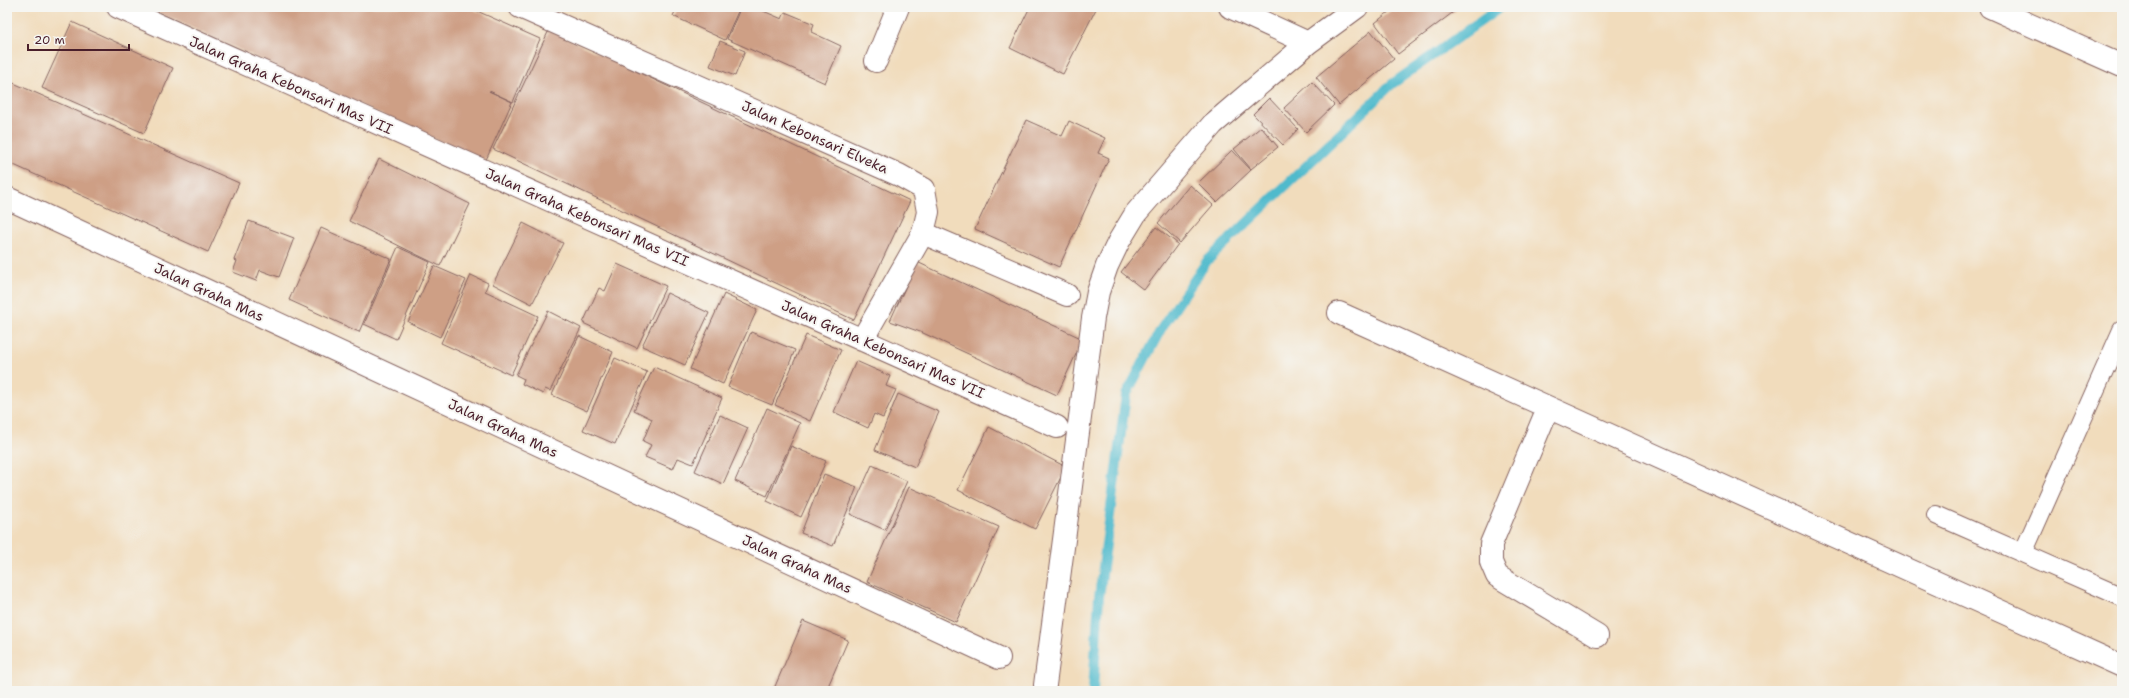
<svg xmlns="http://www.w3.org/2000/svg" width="2129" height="698" font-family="'Shantell Sans',sans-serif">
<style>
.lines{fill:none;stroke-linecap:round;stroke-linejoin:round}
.stream{stroke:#4fbacc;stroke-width:10}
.building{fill:#ce9f85}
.service-casing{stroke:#84615e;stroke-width:20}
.minor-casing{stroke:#84615e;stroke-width:24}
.service{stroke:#fff;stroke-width:18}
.minor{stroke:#fff;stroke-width:22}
.labels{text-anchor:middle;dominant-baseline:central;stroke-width:4;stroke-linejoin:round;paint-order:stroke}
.street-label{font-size:14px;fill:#4a1f2b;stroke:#f6f6f2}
</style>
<rect width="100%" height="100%" fill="#f6f6f2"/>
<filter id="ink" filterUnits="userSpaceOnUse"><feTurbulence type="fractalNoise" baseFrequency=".025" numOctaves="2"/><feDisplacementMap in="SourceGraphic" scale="8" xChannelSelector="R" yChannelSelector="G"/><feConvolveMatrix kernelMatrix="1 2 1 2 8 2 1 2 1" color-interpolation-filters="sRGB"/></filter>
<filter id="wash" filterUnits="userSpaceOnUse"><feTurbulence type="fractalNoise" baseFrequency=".012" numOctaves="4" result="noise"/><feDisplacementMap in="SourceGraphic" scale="16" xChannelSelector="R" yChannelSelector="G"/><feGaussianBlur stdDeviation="0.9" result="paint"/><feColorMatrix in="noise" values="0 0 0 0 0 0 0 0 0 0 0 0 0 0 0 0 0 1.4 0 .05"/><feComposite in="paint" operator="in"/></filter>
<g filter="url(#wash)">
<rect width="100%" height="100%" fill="#f1dcbc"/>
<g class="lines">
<path class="stream" d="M1093,691L1099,597L1126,395L1161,329L1207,261L1392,84L1501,7"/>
</g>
<g id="blocks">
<path class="building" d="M146,7H468L540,39L513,102L489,91L512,102L485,162Z
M677,7H740L725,40L673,16Z
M741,7H754L782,19L785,12L814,24L811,32L841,46L825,83L727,39Z
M1030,7H1097L1063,74L1010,48Z
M1395,7H1460L1398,54L1375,23Z
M72,22L173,68L144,133L42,88Z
M549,30L910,201L854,320L493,149Z
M1371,31L1394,59L1339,105L1316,77Z
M720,41L745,51L735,76L710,66Z
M9,81L239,183L208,252L7,162V85Z
M1312,82L1334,105L1306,132L1284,108Z
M1269,98L1298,129L1283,145L1253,114Z
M1026,120L1062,136L1069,121L1105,138L1098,153L1109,158L1059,267L975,229Z
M1261,127L1278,147L1251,169L1234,149Z
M1232,150L1251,170L1217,202L1198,183Z
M379,159L470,204L440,266L349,221Z
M1190,185L1213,205L1180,243L1158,223Z
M249,221L294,238L279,277L260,270L256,281L233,272L237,261L234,260Z
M523,223L563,243L532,304L493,284Z
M1156,227L1178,244L1144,290L1121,272Z
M321,228L391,259L359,332L289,300Z
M398,247L430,262L396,339L364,324Z
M917,262L1083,339L1057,395L923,333L890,321Z
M617,264L666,286L637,348L583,323L599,288L605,291Z
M434,266L466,280L440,337L408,322Z
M471,275L488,283L485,291L538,316L511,375L441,343Z
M667,293L709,313L685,365L642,346Z
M724,294L757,310L723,384L690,369Z
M548,311L581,328L550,391L545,389L543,394L522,384L524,379L516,375Z
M751,332L795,350L772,405L728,387Z
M806,335L841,350L810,421L775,405Z
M579,336L613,352L587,411L552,395Z
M615,358L647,372L615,444L583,430Z
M856,361L890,376L886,386L896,390L883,418L874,414L868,428L834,412Z
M654,367L722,398L693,464L678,458L673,469L645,457L651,445L643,441L652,419L634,410Z
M898,394L939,412L915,467L875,450Z
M767,408L800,423L767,496L735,481Z
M720,415L748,428L723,484L695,471Z
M989,427L1066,467L1035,529L958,490Z
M791,446L826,461L801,517L767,501Z
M872,465L907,481L885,530L850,514Z
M824,474L857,487L833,546L801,533Z
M909,487L999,527L956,622L867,582Z
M803,621L848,640L826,691H773Z"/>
</g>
</g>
<g filter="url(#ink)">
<use href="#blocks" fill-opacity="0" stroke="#84615e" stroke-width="1"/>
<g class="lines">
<defs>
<path id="service" d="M1936,515L2122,597
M2023,553L2122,330"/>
<path id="minor" d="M118,7L1057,427
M520,7L899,175L924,189L928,212L923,233L862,340
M1230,7L1308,43
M1990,7L2122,66
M876,61L898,7
M7,198L999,658
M923,233L1067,295
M1339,313L2122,666
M1548,408L1491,544V562L1497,576L1597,636
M1045,685L1093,318L1098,292L1107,266L1119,241L1136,213L1213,124L1308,43L1357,7"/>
</defs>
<use href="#service" class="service-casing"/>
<use href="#minor" class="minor-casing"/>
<use href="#service" class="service"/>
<use href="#minor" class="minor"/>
</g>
</g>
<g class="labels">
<g class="street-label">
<text transform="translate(291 85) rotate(24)">Jalan Graha Kebonsari Mas VII</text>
<text transform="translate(815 137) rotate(24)">Jalan Kebonsari Elveka</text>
<text transform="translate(587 217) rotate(24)">Jalan Graha Kebonsari Mas VII</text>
<text transform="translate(209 292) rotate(25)">Jalan Graha Mas</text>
<text transform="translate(883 349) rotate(24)">Jalan Graha Kebonsari Mas VII</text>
<text transform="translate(503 428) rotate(25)">Jalan Graha Mas</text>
<text transform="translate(797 564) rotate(25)">Jalan Graha Mas</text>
</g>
</g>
<rect width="2129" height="698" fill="none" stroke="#f6f6f2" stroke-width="24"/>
<path d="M28 44v6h101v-6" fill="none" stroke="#4a1f2b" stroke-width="2"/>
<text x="34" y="44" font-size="12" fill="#4a1f2b" stroke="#f6f6f2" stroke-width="3" paint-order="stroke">20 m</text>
</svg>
